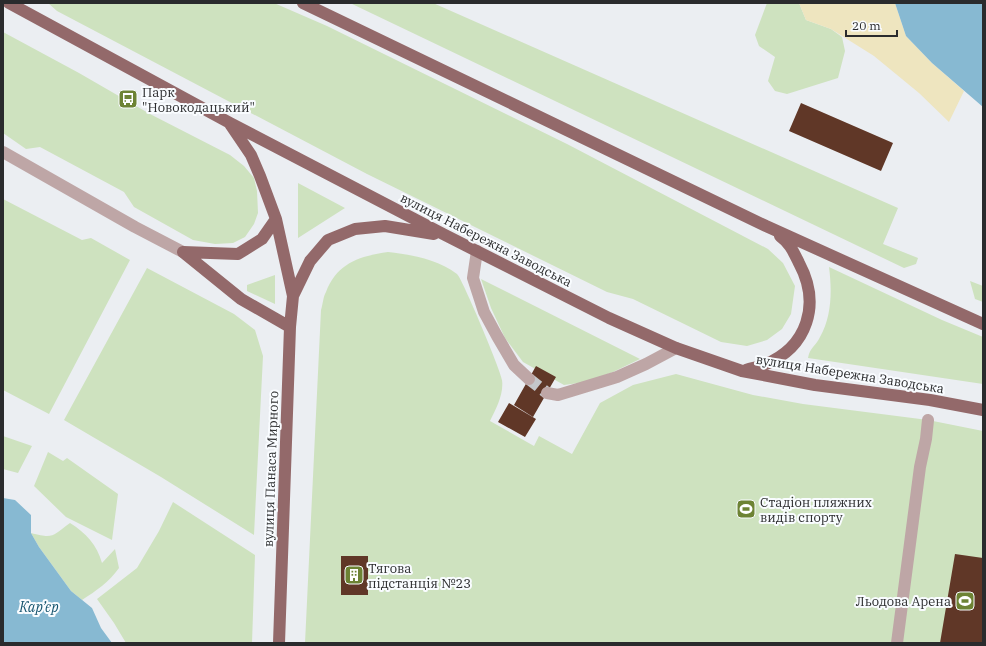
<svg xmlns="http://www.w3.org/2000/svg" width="986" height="646" font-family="'IBM Plex Serif',serif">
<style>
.green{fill:#cee2bf}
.sand{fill:#eee5bf}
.water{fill:#87b9d2}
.building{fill:#603727}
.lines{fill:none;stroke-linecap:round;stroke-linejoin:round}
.minor-tunnel{stroke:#c4c7cb;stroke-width:12;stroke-dasharray:12 6;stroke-linecap:butt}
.minor{stroke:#bea6a6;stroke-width:12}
.major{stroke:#93696a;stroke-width:12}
.labels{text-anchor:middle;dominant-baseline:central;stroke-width:4;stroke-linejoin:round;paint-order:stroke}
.poi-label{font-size:13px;fill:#2a2b2d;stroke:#f9fcff;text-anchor:start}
.street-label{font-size:13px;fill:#2a2b2d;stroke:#f9fcff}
.water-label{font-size:14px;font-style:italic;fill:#15546e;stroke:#f9fcff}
</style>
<rect width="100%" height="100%" fill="#ebeef2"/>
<path class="green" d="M48,3H274L327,26L567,144L768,249L783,263L795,286L791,314L782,329L767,340L747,346L721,342L633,299L607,292L367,174L57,11Z
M350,3H433L898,208L883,244L918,258L916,264L904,268Z
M767,3H799L806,20L831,29L842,37L845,51L838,78L787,94L775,91L768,81L775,57L759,46L755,35Z
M3,32L79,73L150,114L230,155L244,166L254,178L257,191L258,213L254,224L245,237L233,243L215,244L193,240L134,207L124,192L40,147L26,149L3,133Z
M298,183L345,208L298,238Z
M3,199L82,240L91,238L130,260L49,414L3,390Z
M388,252C413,255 437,259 457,274C462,278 501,371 502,380C504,394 496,409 490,421L534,446L539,436L572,454L600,403L633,385L676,374L753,395L803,404L928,420L983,431V643H305L321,310C323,304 323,297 326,292C337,263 360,256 388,252Z
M829,267L942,320L983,337V384L808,358C810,347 816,346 820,337C832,316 832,290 829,267Z
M147,268L234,314L255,330L263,356L254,535L161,477L64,420Z
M275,275V304L247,291V285Z
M481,279L640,359L613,372L586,382L564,385L523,362L505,338L491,308Z
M970,281L983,286V302L975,299Z
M3,436L32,446L18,473L3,469Z
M48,452L63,461L67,458L118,494L112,540L66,517L34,486Z
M173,502L255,555L252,643H126L114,623L97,599L137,568L159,531Z
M70,523C86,533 97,545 102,563L115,549L119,568C109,582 96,591 82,600L71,591L39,547L31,533C54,539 52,536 70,523Z"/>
<path class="sand" d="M799,3H895L906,36L932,63L964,91L949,122L919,93L874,56L831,29L806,20Z"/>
<path class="water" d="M895,3H983V107L932,63L906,36Z
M3,498L15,500L31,515V533L39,547L71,591L92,608L101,628L112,643H3Z"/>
<path class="building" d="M801,103L893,143L881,171L789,131Z
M536,366L556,377L533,417L514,405Z
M509,403L536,419L525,437L498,422Z
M955,554L983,558V643H940Z
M341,556H368V595H341Z"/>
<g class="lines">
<path class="minor-tunnel" d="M529,379L547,393"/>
<path class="minor" d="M3,152L135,227L183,252
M477,251L473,278L484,312L497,336L514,365L529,379
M547,393L558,395L617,377L646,364L676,348
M897,643L920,467L926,439L928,420"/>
<path class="major" d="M9,3L230,123L445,235L609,318L676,348L742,371L815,385L930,400L983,410
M303,3L766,226L983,324
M230,124L251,155L260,176L276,219L293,296L290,327L279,643
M183,252L241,299L290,327
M183,252L238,254L262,239L276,219
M293,296L310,261L328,240L355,229L385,226L434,234
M746,370C752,368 759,367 764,365C808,347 821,304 799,263C794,253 790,243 780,236"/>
</g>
<defs>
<symbol id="bus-square" viewBox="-11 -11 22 22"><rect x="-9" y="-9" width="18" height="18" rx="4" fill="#6d8334" stroke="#f9fcff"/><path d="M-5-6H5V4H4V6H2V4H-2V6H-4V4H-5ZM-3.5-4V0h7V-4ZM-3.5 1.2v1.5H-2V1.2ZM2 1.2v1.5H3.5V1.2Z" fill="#fff"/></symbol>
<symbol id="stadium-square" viewBox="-11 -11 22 22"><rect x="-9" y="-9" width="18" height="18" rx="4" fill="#6d8334" stroke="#f9fcff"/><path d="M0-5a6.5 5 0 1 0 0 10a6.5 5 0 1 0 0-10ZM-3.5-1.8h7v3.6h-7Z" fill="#fff"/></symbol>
<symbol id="building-square" viewBox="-11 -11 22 22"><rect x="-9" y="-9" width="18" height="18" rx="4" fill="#6d8334" stroke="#f9fcff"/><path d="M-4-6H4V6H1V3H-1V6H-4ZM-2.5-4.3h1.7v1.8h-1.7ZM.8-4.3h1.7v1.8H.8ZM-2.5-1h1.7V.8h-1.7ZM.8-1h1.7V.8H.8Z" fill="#fff"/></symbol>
</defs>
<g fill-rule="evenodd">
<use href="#bus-square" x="117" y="88" width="22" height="22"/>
<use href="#stadium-square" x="735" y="498" width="22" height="22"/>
<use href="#building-square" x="343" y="564" width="22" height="22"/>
<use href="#stadium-square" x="954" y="590" width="22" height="22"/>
</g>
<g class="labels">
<g class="poi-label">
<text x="142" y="92">Парк<tspan x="142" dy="15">"Новокодацький"</tspan></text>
<text x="760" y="502">Стадіон пляжних<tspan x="760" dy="15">видів спорту</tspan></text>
<text x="368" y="568">Тягова<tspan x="368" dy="15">пiдстанцiя №23</tspan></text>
<text x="951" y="601" text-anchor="end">Льодова Арена</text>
</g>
<g class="street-label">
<text transform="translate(486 240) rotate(27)">вулиця Набережна Заводська</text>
<text transform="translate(850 374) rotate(9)">вулиця Набережна Заводська</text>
<text transform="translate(271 469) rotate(-88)">вулиця Панаса Мирного</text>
</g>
<g class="water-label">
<text x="39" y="607">Кар’єр</text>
</g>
</g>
<rect width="986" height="646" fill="none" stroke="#2a2b2d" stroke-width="8"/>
<path d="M846 30v6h51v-6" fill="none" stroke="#2a2b2d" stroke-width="2"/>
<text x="852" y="30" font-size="12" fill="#2a2b2d" stroke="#f9fcff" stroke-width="3" paint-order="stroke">20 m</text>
</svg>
